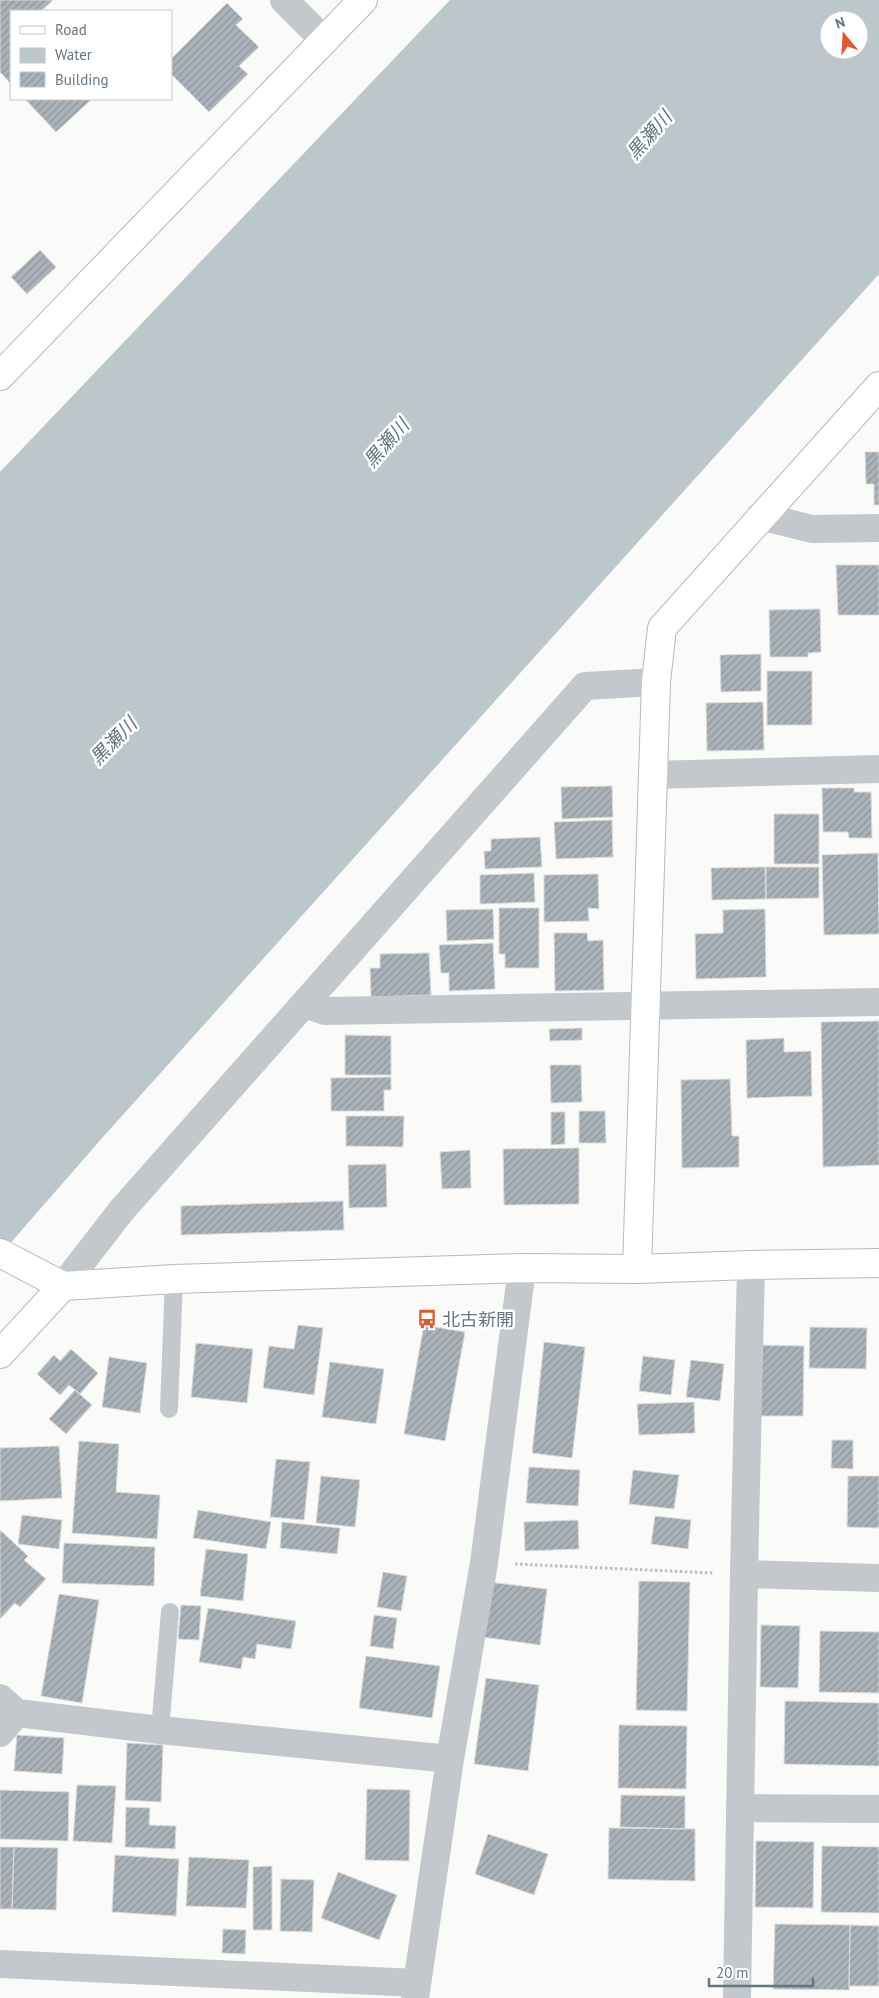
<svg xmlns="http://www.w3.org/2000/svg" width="879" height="1998" font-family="'PT Sans','Noto Sans JP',sans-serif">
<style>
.water{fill:#bbc7cb;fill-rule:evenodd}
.building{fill:url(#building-hatch);stroke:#dcdcda}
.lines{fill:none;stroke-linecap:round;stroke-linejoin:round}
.secondary-casing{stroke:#b3babf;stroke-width:30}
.path{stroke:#bbbfc2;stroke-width:3;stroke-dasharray:2.5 2.5;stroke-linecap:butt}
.lane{stroke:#c3c8cc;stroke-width:18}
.street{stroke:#c3c8cc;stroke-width:28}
.secondary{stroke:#fff;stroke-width:28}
.labels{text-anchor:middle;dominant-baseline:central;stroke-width:5;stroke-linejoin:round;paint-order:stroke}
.poi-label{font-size:18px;fill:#657683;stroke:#fff;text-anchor:start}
.water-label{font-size:19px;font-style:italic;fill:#60757c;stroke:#fff}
</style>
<defs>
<pattern id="building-hatch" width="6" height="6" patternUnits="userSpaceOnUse" patternTransform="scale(1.25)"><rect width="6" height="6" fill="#aab3b9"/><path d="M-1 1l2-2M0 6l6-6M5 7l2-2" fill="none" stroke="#8e969c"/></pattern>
</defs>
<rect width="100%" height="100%" fill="#fafaf8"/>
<path class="water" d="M450,0H879V274L103,1137L0,1255V472ZM829,20H859V50H829Z"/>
<path class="building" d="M0,0H53L41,11H11V84L0,72Z
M227,3L243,19L236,25L259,47L239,66L248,74L209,112L171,74V59Z
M25,99H92L56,132Z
M40,250L56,267L27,294L11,277Z
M865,452H879V505H874V484H866Z
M836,565H879V615H838Z
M820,609L821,652L808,653V657H770L769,610Z
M761,654V691L721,692L720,655Z
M767,671H812V725H767Z
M763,702L764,750L707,751L706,703Z
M612,786L613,817L562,819L561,787Z
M822,788H854V792H871L872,838H849L848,832H823Z
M774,814H819V864H774Z
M612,820L613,857L556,859L554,822Z
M540,837L542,867L485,869L484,851H491V839Z
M878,853L879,934L824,935L822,855Z
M765,867L766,899L712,900L711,868Z
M766,867H819V898L766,899Z
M534,873L535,902L480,904V875Z
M598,874L599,909L588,908L589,921L544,922V875Z
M499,908H539V968H505V954H499Z
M493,909L494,939L447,941L446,910Z
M765,909L766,977L696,979L695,934L723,933V910Z
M554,933H587L588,941L603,940L604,990L555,991Z
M493,943L495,989L449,991V973H441L439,945Z
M429,953L431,995L371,997L370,968H380V954Z
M879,1021V1165L823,1167L821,1022Z
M582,1028V1040L550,1041L549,1029Z
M345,1035L391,1036V1075H345Z
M784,1038V1052L811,1051L812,1096L747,1098L746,1040Z
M550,1065H581L582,1102L551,1103Z
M391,1077V1090H384V1111H331V1078Z
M730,1079L732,1136H739V1167L682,1168L681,1080Z
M579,1111H605L606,1143H579Z
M551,1112H565V1144L551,1145Z
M346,1116H404L403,1147L346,1146Z
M579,1148V1204L504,1205L503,1149Z
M470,1150L471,1188L442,1189L440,1152Z
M386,1164L387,1207L349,1208L348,1165Z
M343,1201L344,1230L181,1235V1206Z
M298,1325L323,1328L314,1395L263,1388L269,1346L294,1349Z
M424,1325L465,1332L445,1441L404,1434Z
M810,1327L867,1328L866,1369L809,1368Z
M544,1342L585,1347L572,1458L532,1453Z
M196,1343L253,1349L247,1403L191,1397Z
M760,1345L804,1346L803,1416H759Z
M71,1349L98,1373L80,1394L69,1385L60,1395L37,1374L54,1355L60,1361Z
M643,1356L675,1360L671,1395L639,1391Z
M109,1357L147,1363L140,1413L102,1407Z
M691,1360L724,1364L720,1401L686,1397Z
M330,1362L384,1369L376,1424L322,1417Z
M75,1390L92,1405L66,1434L49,1419Z
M694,1402L695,1433L639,1435L637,1404Z
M832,1440H853V1469L831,1468Z
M79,1441L119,1444L116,1492L160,1495L157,1539L72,1533Z
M59,1446L62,1498L0,1501V1448Z
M276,1459L310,1462L304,1520L270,1517Z
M529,1467L580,1470L578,1506L526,1503Z
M633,1470L679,1475L674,1509L629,1504Z
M321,1476L360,1480L355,1527L316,1523Z
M848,1476H879V1528L847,1527Z
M198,1510L271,1522L266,1549L193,1538Z
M22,1515L62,1520L59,1549L18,1544Z
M655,1516L691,1520L688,1549L651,1544Z
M578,1520L579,1549L525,1551L524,1522Z
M282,1522L340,1528L337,1554L280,1548Z
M0,1530L28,1556L24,1560L46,1579L20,1607L15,1603L0,1619Z
M64,1543L155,1547L154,1586L62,1583Z
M206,1549L248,1554L243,1601L200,1596Z
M383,1572L407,1576L401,1611L377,1607Z
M639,1581L690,1582L687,1711L636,1710Z
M489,1582L547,1589L540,1645L482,1637Z
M59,1594L99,1600L82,1703L41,1696Z
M181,1605L201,1606L199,1640L178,1639Z
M208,1608L296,1621L291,1649L257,1644L255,1659L243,1657L241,1669L199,1662Z
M374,1615L397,1618L393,1649L370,1646Z
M761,1625L800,1626L798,1688L760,1687Z
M820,1631L879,1632V1693L819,1692Z
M366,1656L440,1666L432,1718L359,1708Z
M486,1678L539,1685L528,1771L474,1764Z
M785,1701L879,1703V1766L784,1764Z
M619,1725L687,1726L686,1789L618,1788Z
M17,1735L64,1738L62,1774L14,1771Z
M127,1743L163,1745L161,1802L125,1800Z
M77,1785L116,1786L112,1843L73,1841Z
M367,1789L410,1790L409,1861L365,1860Z
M0,1790L69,1792L68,1841L0,1839Z
M621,1795L685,1796V1829L620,1827Z
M126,1807L150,1808L149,1825L176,1826L175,1849L125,1847Z
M609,1828L695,1829V1881L608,1879Z
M488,1834L548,1854L534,1895L475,1874Z
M756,1841L814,1842L813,1908L755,1907Z
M822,1846L879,1847V1913L821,1912Z
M0,1847H14L12,1909H0Z
M14,1847L58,1848L56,1910L12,1909Z
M115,1855L179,1859L176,1916L112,1912Z
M189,1857L249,1860L246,1908L186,1906Z
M272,1866V1930H253V1867Z
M338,1872L397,1895L379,1940L321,1918Z
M281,1879L314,1880L312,1932L280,1931Z
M775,1924L850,1925L849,1990L773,1989Z
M850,1925L879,1926V1986H849Z
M223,1929L246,1930L245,1954L222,1953Z"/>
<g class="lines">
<defs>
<path id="secondary" d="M0,376L363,0
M0,1253L63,1286L174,1279L522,1268L637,1269L751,1265L879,1263
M637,1269L656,682L662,628L879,386
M0,1354L63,1286"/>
</defs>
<use href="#secondary" class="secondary-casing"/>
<path class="path" d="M515,1564L713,1573"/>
<path class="lane" d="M169,1409L174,1279
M160,1730L170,1612"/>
<path class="street" d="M284,0L325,41
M760,516L812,529L879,528
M653,775L879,769
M305,1004L325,1011L879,1002
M63,1286L121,1211L585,686L656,682
M744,1574L879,1578
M0,1698L17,1713L160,1730L450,1759L415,1998
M0,1733L17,1713
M450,1759L484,1563L522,1268
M740,1808L879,1809
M0,1964L417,1983
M737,1998L744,1574L751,1265"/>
<use href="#secondary" class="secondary"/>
</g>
<defs>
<symbol id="bus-bare" viewBox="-9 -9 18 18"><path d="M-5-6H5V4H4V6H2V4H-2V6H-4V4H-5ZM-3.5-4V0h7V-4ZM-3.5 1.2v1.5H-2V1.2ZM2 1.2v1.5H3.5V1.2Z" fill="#e4572e" stroke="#fff" stroke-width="2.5" paint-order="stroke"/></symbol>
</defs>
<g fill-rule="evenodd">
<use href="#bus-bare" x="413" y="1305" width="28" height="28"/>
</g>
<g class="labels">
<g class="poi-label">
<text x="442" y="1319">北古新開</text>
</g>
<g class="water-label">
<text transform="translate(649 135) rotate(-49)">黒瀬川</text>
<text transform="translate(386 443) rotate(-49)">黒瀬川</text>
<text transform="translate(113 741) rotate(-46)">黒瀬川</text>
</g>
</g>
<rect x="10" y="10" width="162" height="90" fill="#ffffff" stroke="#c1c8cd"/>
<rect x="20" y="26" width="25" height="8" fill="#ffffff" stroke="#c1c8cd"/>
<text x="55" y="35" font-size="15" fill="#657683">Road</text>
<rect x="20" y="48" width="25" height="15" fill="#bbc7cb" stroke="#c1c8cd"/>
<text x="55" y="60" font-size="15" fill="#657683">Water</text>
<rect x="20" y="72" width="25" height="15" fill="url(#building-hatch)" stroke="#c1c8cd"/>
<text x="55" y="85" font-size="15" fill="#657683">Building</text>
<g transform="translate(844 35) rotate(342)"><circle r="24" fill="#ffffff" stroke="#c1c8cd"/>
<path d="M0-4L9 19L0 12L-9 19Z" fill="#e4572e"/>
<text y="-8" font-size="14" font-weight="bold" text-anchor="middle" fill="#657683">N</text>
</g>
<path d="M709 1978v8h104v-8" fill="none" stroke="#657683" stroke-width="2.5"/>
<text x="716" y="1978" font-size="15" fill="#657683" stroke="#ffffff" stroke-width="4" paint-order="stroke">20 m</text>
</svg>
